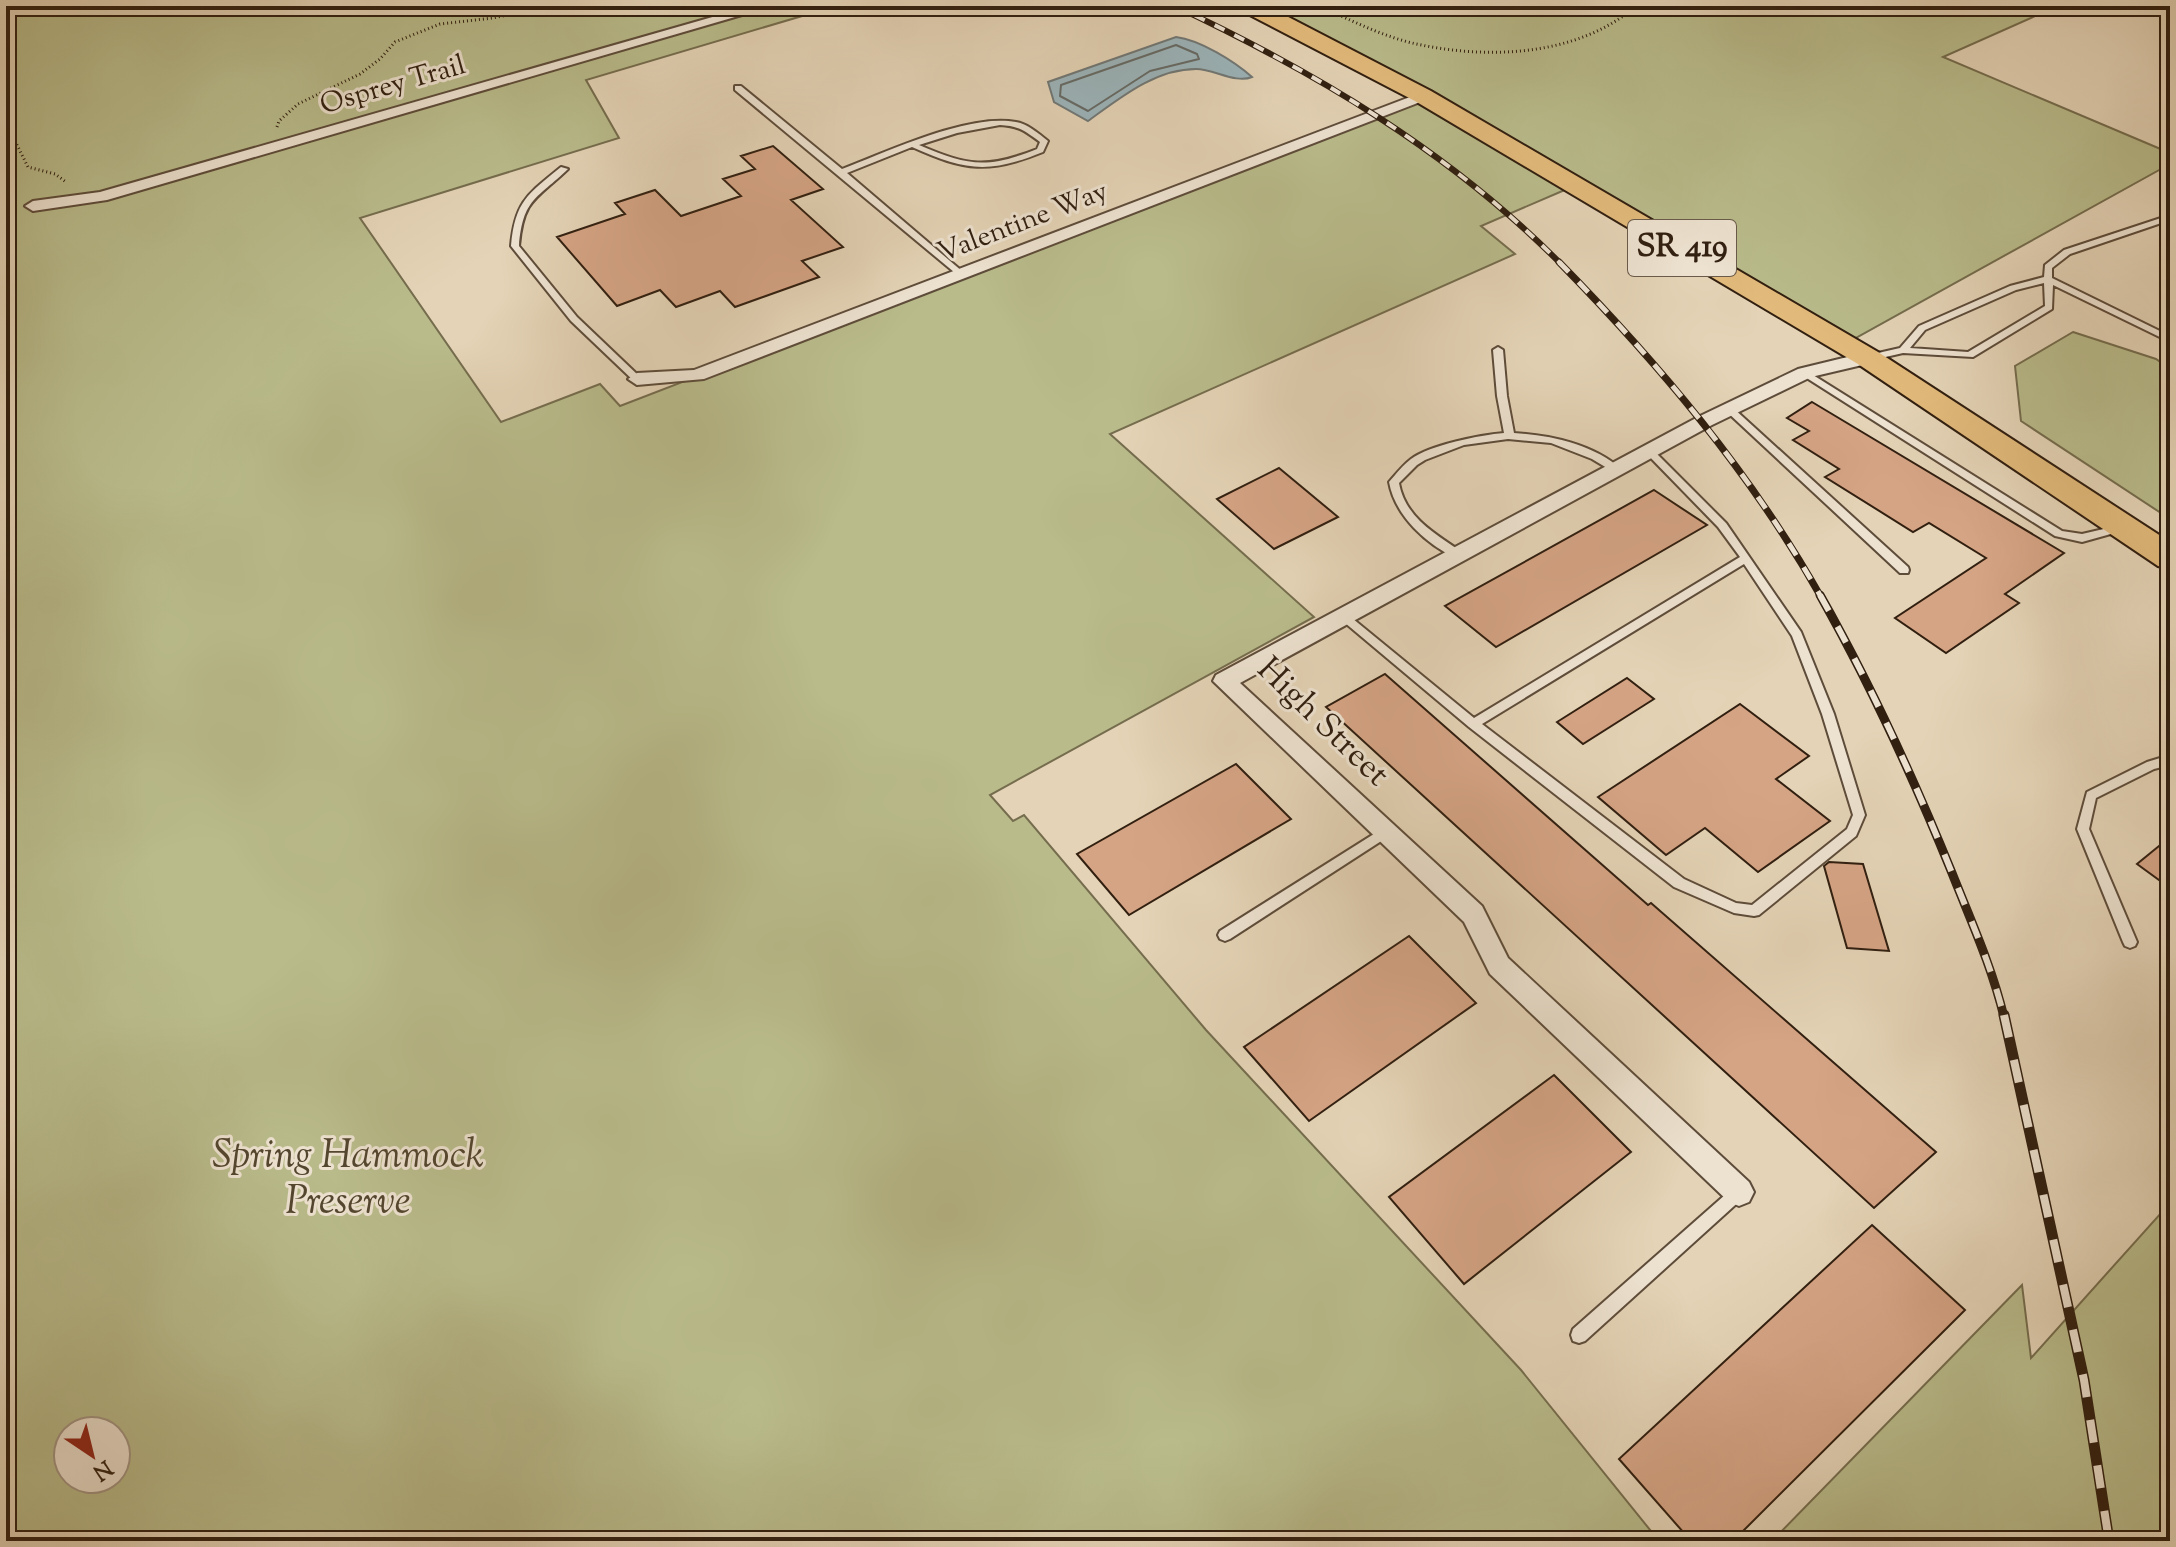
<svg xmlns="http://www.w3.org/2000/svg" width="2176" height="1547" font-family="'Sorts Mill Goudy',serif">
<style>
.green{fill:#b9bb8b;stroke:#756d4e;stroke-width:2;fill-rule:evenodd}
.water{fill:#9bb4ba;stroke:#717876;stroke-width:2}
.lines{fill:none;stroke-linecap:round;stroke-linejoin:round}
.shore{stroke:#666a65;stroke-width:2}
.building{fill:#d5a485;stroke:#311f10;stroke-width:2}
.lane-casing{stroke:#5e4c3a;stroke-width:4}
.street-casing{stroke:#5e4c3a;stroke-width:4}
.primary-casing{stroke:#311f10;stroke-width:4}
.path{stroke:#311f10;stroke-width:3;stroke-dasharray:1 3;stroke-linecap:butt}
.lane{fill:#ede2d0;fill-rule:evenodd}
.street{fill:#ede2d0;fill-rule:evenodd}
.primary{fill:#e2ba7b;fill-rule:evenodd}
.rail-far3-casing{stroke:#311f10;stroke-width:6}
.rail-far2-casing{stroke:#311f10;stroke-width:7}
.rail-far1-casing{stroke:#311f10;stroke-width:9}
.rail-casing{stroke:#311f10;stroke-width:11}
.rail-far3{stroke:#ede2d0;stroke-width:4;stroke-dasharray:11;stroke-linecap:butt}
.rail-far2{stroke:#ede2d0;stroke-width:5;stroke-dasharray:14;stroke-linecap:butt}
.rail-far1{stroke:#ede2d0;stroke-width:6;stroke-dasharray:18;stroke-linecap:butt}
.rail{stroke:#ede2d0;stroke-width:8;stroke-dasharray:23;stroke-linecap:butt}
.labels{text-anchor:middle;dominant-baseline:central;stroke-width:6;stroke-linejoin:round;paint-order:stroke}
.far-street-label{font-size:28px;fill:#311f10;stroke:#ede2d0}
.shield{fill:#ede2d0;stroke:#695a4a;stroke-width:2}
.shield-label{font-size:32px;font-weight:bold;fill:#311f10}
.street-label{font-size:34px;fill:#311f10;stroke:#ede2d0}
.near-park-label{font-size:40px;font-style:italic;fill:#53462f;stroke:#ede2d0}
</style>
<rect width="100%" height="100%" fill="#e4d3b6"/>
<filter id="stains"><feTurbulence type="fractalNoise" baseFrequency=".0025" numOctaves="4"/><feColorMatrix values="0 0 0 0 .2 0 0 0 0 .09 0 0 0 0 .02 0 0 0 .5 -.17"/></filter>
<radialGradient id="worn" r=".72"><stop offset=".6" stop-color="#630" stop-opacity="0"/><stop offset="1" stop-color="#630" stop-opacity=".3"/></radialGradient>
<path class="green" d="M6,6H836L586,80L619,138L360,218L501,422L600,384L620,406L1417,99L1567,189L1481,226L1515,254L1110,434L1314,617L990,795L1013,821L1024,815L1206,1030L1521,1370L1659,1541H6ZM68,1431H116V1479H68Z
M1260,6H2058L1943,57L2170,153V164L1852,340Z
M2073,332L2156,359L2170,369V519L2021,421L2015,366Z
M2170,1203V1541H1772L2022,1285L2031,1358Z"/>
<path class="water" d="M1176,37C1200,40 1234,61 1252,77C1236,84 1214,69 1196,69C1155,69 1120,98 1088,121L1054,102L1048,82Z"/>
<g class="lines">
<path class="shore" d="M1176,45L1197,54L1199,59L1150,71L1088,111L1060,96L1061,85Z"/>
</g>
<path class="building" d="M773,146L823,189L791,200L843,247L802,261L819,277L735,307L720,291L676,307L660,290L617,306L557,237L625,214L615,203L655,190L681,216L741,196L723,179L755,169L741,156Z
M1812,402L2064,553L2005,594L2019,603L1946,653L1895,618L1986,558L1929,523L1913,532L1825,477L1839,469L1793,440L1809,431L1787,418Z
M1279,468L1338,517L1274,549L1217,499Z
M1654,490L1707,525L1496,647L1445,606Z
M1385,674L1648,905L1651,903L1936,1152L1874,1208L1326,707Z
M1627,678L1654,699L1583,744L1557,722Z
M1740,704L1809,756L1776,779L1830,821L1758,872L1705,828L1666,855L1598,797Z
M1236,764L1291,819L1129,915L1077,854Z
M2170,837V888L2137,864Z
M1829,862L1863,864L1889,951L1847,948L1824,866Z
M1409,936L1476,1003L1309,1121L1244,1047Z
M1554,1075L1631,1152L1464,1284L1389,1197Z
M1872,1225L1965,1310L1733,1541H1691L1619,1459Z"/>
<g class="lines">
<defs>
<path id="lane" d="M2152,6H2160L2170,11V16Z
M735,86H741L842,169C887,152 968,113 1016,122C1028,124 1039,134 1048,141L1043,152C989,174 965,171 912,147L847,173L963,272L964,274L960,277L735,90ZM1000,125C1019,126 1025,131 1040,142L1037,149C987,169 968,166 919,145L957,133Z
M561,167L568,169C537,199 523,198 519,246L577,317L640,377V381H634L571,321L511,246C515,201 528,194 561,167Z
M2170,215V220L2070,254L2052,268V278L2170,336V342L2053,285L2052,309L1973,357L1903,353L1868,361L1863,358L1865,356L1900,348L1919,326L2010,286L2044,277L2045,265L2064,250ZM2044,283L2045,306L1968,352L1910,348L1925,330L2016,290Z
M1498,347L1503,350L1507,396L1514,433C1550,435 1593,444 1621,469L1620,471H1612L1592,459L1551,443L1508,439L1464,445L1425,460L1417,465L1399,483C1405,517 1435,534 1462,552L1463,555L1462,558L1458,559C1427,545 1395,516 1389,482C1396,474 1403,465 1411,459C1430,445 1480,435 1504,433L1497,396L1493,350Z
M1805,370L2062,531L2082,534L2121,525L2126,528L2125,530L2082,542L2055,536L1802,375L1800,373Z
M1729,406L1732,407L1908,567L1909,570L1908,573H1900L1726,411L1724,409Z
M1649,448L1652,449L1726,523L1801,632L1834,714L1865,815L1856,836L1759,915L1754,916L1734,913L1674,887L1469,727L1338,617L1339,614H1347L1474,718L1740,557L1718,527L1646,453V449ZM1744,564L1792,636L1822,714L1853,815L1847,829L1752,905L1736,903L1684,879L1482,724Z
M2170,755V765L2154,769L2096,798L2089,829L2137,942L2135,946L2130,948L2125,946L2123,942L2077,829L2087,792L2147,762Z
M1385,827L1389,828L1391,832L1389,836L1230,939L1225,941L1220,939L1218,935L1220,931Z
M1739,1185L1744,1187L1746,1192L1744,1197L1585,1341L1579,1343L1573,1341L1571,1335L1573,1329L1734,1187Z"/>
<path id="street" d="M751,6H773L107,200L33,211L25,206L33,201L100,192Z
M1423,92L1428,93V99L704,379L637,385L628,379L637,373L694,370Z
M1868,352L1875,354L1877,358L1875,362L1811,377L1712,425L1240,683L1482,906L1508,958L1749,1182L1754,1192L1749,1202L1739,1206L1729,1202L1490,974L1464,922L1213,681L1216,675L1698,417L1798,369Z"/>
<path id="primary" d="M1239,6H1267L1431,91L1878,352L2170,542V569L2158,566L1858,364L1415,101L1242,11Z"/>
</defs>
<use href="#lane" class="lane-casing"/>
<use href="#street" class="street-casing"/>
<use href="#primary" class="primary-casing"/>
<path class="path" d="M1320,6C1350,20 1380,35 1412,43C1486,60 1577,57 1636,6
M784,15L814,6
M6,123L28,167L55,174L66,182
M277,127L279,121L298,104L360,74L380,59L395,42L440,24L493,18L552,6"/>
<use href="#lane" class="lane"/>
<use href="#street" class="street"/>
<use href="#primary" class="primary"/>
<defs>
<path id="rail-far3" d="M1175,6C1317,73 1450,152 1561,264"/>
<path id="rail-far2" d="M1559,262C1659,364 1751,473 1821,597"/>
<path id="rail-far1" d="M1820,595C1871,685 1913,777 1952,873C1971,921 1992,967 2004,1017"/>
<path id="rail" d="M2004,1015L2084,1380L2109,1541"/>
</defs>
<use href="#rail-far3" class="rail-far3-casing"/>
<use href="#rail-far2" class="rail-far2-casing"/>
<use href="#rail-far1" class="rail-far1-casing"/>
<use href="#rail" class="rail-casing"/>
<use href="#rail-far3" class="rail-far3"/>
<use href="#rail-far2" class="rail-far2"/>
<use href="#rail-far1" class="rail-far1"/>
<use href="#rail" class="rail"/>
</g>
<g class="labels">
<g class="far-street-label">
<text transform="translate(393 86) rotate(-16)">Osprey Trail</text>
<text transform="translate(1023 223) rotate(-21)">Valentine Way</text>
</g>
<rect class="shield" x="1628" y="220" width="108" height="56" rx="6"/>
<g class="shield-label">
<text x="1682" y="248">SR 419</text>
</g>
<g class="street-label">
<text transform="translate(1322 723) rotate(44)">High Street</text>
</g>
<g class="near-park-label">
<text x="348" y="1157">Spring Hammock<tspan x="348" dy="46">Preserve</tspan></text>
</g>
</g>
<rect width="2176" height="1547" fill="none" stroke="#e4d3b6" stroke-width="32"/>
<rect x="8" y="8" width="2160" height="1531" fill="none" stroke="#311f10" stroke-width="4"/>
<rect x="16" y="16" width="2144" height="1515" fill="none" stroke="#311f10" stroke-width="2"/>
<g transform="translate(92 1455) rotate(145)"><circle r="38" fill="#ede2d0" stroke="#a29483" stroke-width="2"/>
<path d="M0-6L14 30L0 20L-14 30Z" fill="#8f2418"/>
<text y="-12" font-size="22" font-weight="bold" text-anchor="middle" fill="#311f10">N</text>
</g>
<rect width="100%" height="100%" filter="url(#stains)"/>
<rect width="100%" height="100%" fill="url(#worn)"/>
</svg>
